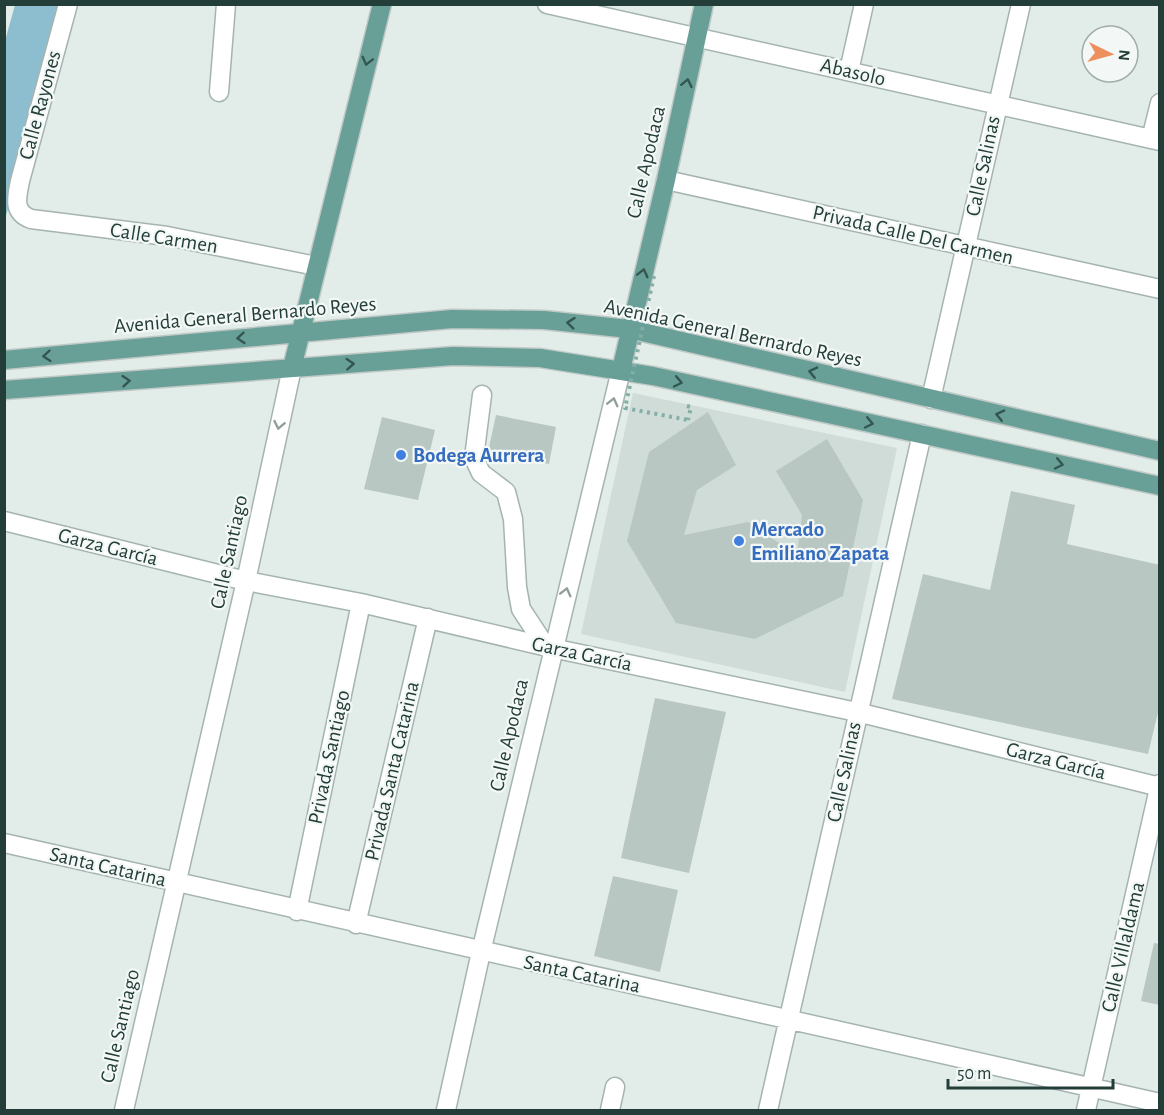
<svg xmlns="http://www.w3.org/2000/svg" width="1164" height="1115" font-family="'Alegreya Sans',sans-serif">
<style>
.built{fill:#d0dcd8}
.water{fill:#8cbed0}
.building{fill:#b8c7c2}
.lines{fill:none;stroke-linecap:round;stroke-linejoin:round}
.minor-casing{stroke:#a5b4b0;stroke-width:21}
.major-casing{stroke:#c1c9c7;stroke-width:21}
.path{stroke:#83afa6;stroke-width:4;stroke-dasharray:3 4.5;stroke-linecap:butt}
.minor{stroke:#fff;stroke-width:18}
.major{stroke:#68a098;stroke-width:18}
.path-bridge{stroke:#83afa6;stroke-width:4;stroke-dasharray:3 4.5;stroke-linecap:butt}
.oneway{stroke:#345650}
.oneway2{stroke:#919e9c}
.shop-dot{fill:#3f7fe0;stroke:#f3f8f6;stroke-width:2}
.labels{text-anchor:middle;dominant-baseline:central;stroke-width:4.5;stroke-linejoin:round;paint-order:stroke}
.street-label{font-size:21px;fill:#233d38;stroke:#f3f8f6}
.shop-label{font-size:21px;font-weight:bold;fill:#366cbe;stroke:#f3f8f6;text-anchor:start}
</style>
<rect width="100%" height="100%" fill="#e2ece9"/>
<path class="built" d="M633,393L897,448L845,692L581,634Z"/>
<path class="water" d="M15,5H66L5,219V41Z"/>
<path class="building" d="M708,412L736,465L697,490L684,535L748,522L797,555L802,515L776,471L827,439L863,500L843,596L755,639L676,623L627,541L649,452Z
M496,415L556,427L549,464L488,452Z
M382,417L435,430L418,500L364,489Z
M1011,491L1075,505L1067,544L1160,565V704L1148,754L892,699L923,574L990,590Z
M655,698L726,712L689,873L621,858Z
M613,876L678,890L660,972L594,956Z
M1154,943L1160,944V1005L1141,1001Z"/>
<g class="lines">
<defs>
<path id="minor" d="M68,4L20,181C17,197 12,212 31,219L167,236L316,266
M547,4L1160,141
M849,71L864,4
M219,92L226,4
M1151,139L1160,103
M666,180L1160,289
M482,395L474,458L481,473L506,492L513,519L517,587L521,609L546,647
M931,399L1021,4
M4,521L246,581L361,603L552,648L857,712L1160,787
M4,843L1160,1103
M297,911L361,603
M356,924L428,618
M124,1110L246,581L292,368
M446,1110L481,952L621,370
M610,1110L615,1087
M768,1110L922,434
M1086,1110L1160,784"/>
<path id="major" d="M4,360L452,319L544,320L629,329L1160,451
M292,368L382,4
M621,370L666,180L704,4
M4,390L453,356L540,358L653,376L1160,486"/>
</defs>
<use href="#minor" class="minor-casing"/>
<use href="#major" class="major-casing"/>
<path class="path" d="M687,406L691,407L688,420"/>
<use href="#minor" class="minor"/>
<use href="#major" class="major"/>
<path class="path-bridge" d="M654,276L625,408L688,420"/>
</g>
<defs><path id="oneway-chevron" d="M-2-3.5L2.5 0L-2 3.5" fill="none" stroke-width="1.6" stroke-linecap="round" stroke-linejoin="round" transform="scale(1.5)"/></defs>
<g class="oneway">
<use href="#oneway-chevron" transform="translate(367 61) rotate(104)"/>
<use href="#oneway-chevron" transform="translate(687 83) rotate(-78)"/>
<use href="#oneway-chevron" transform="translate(643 273) rotate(-76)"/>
<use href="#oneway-chevron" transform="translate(571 323) rotate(-174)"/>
<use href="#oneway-chevron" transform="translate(241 338) rotate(175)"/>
<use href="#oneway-chevron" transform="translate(47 356) rotate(175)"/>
<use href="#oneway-chevron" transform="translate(350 364) rotate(-4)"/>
<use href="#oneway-chevron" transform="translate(813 372) rotate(-167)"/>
<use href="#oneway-chevron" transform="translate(126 381) rotate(-5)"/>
<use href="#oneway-chevron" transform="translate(678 382) rotate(12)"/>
<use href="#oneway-chevron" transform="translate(1000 415) rotate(-167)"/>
<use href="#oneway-chevron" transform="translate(869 423) rotate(12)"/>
<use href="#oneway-chevron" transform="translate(1059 464) rotate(12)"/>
</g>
<g class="oneway2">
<use href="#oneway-chevron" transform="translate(613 402) rotate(-76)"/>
<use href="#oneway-chevron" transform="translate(279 425) rotate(102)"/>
<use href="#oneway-chevron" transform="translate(566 592) rotate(-76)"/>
</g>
<g class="shop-dot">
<circle cx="401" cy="455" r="6"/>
<circle cx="739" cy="541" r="6"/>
</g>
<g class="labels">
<g class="street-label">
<text transform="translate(853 72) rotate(13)">Abasolo</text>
<text transform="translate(40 105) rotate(-75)">Calle Rayones</text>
<text transform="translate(646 162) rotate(-77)">Calle Apodaca</text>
<text transform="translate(983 166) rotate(-78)">Calle Salinas</text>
<text transform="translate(913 235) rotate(13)">Privada Calle Del Carmen</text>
<text transform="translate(164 238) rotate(9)">Calle Carmen</text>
<text transform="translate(245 315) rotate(-5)">Avenida General Bernardo Reyes</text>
<text transform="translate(733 333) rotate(12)">Avenida General Bernardo Reyes</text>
<text transform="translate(108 547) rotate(14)">Garza García</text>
<text transform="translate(229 552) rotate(-78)">Calle Santiago</text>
<text transform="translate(582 654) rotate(12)">Garza García</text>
<text transform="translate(509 735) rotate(-77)">Calle Apodaca</text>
<text transform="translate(329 757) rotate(-78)">Privada Santiago</text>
<text transform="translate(1056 761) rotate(14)">Garza García</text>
<text transform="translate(392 771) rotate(-77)">Privada Santa Catarina</text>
<text transform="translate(844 772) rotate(-78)">Calle Salinas</text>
<text transform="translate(108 867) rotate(13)">Santa Catarina</text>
<text transform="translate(1123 947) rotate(-77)">Calle Villaldama</text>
<text transform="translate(582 974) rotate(12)">Santa Catarina</text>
<text transform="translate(120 1026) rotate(-77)">Calle Santiago</text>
</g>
<g class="shop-label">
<text x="413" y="455">Bodega Aurrera</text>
<text x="751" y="529">Mercado<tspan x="751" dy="24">Emiliano Zapata</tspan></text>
</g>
</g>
<rect width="1164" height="1115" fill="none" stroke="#233d38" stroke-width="12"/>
<g transform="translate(1110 54) rotate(95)"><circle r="28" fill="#f3f8f6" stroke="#a0adaa" stroke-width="1.5"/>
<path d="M0-4.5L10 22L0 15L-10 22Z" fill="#ee905e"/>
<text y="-9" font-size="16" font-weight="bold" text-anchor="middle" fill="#233d38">N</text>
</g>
<path d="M948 1079v9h165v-9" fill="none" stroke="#233d38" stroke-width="3"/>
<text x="957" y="1079" font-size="18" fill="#233d38" stroke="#f3f8f6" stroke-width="4.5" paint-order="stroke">50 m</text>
</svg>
